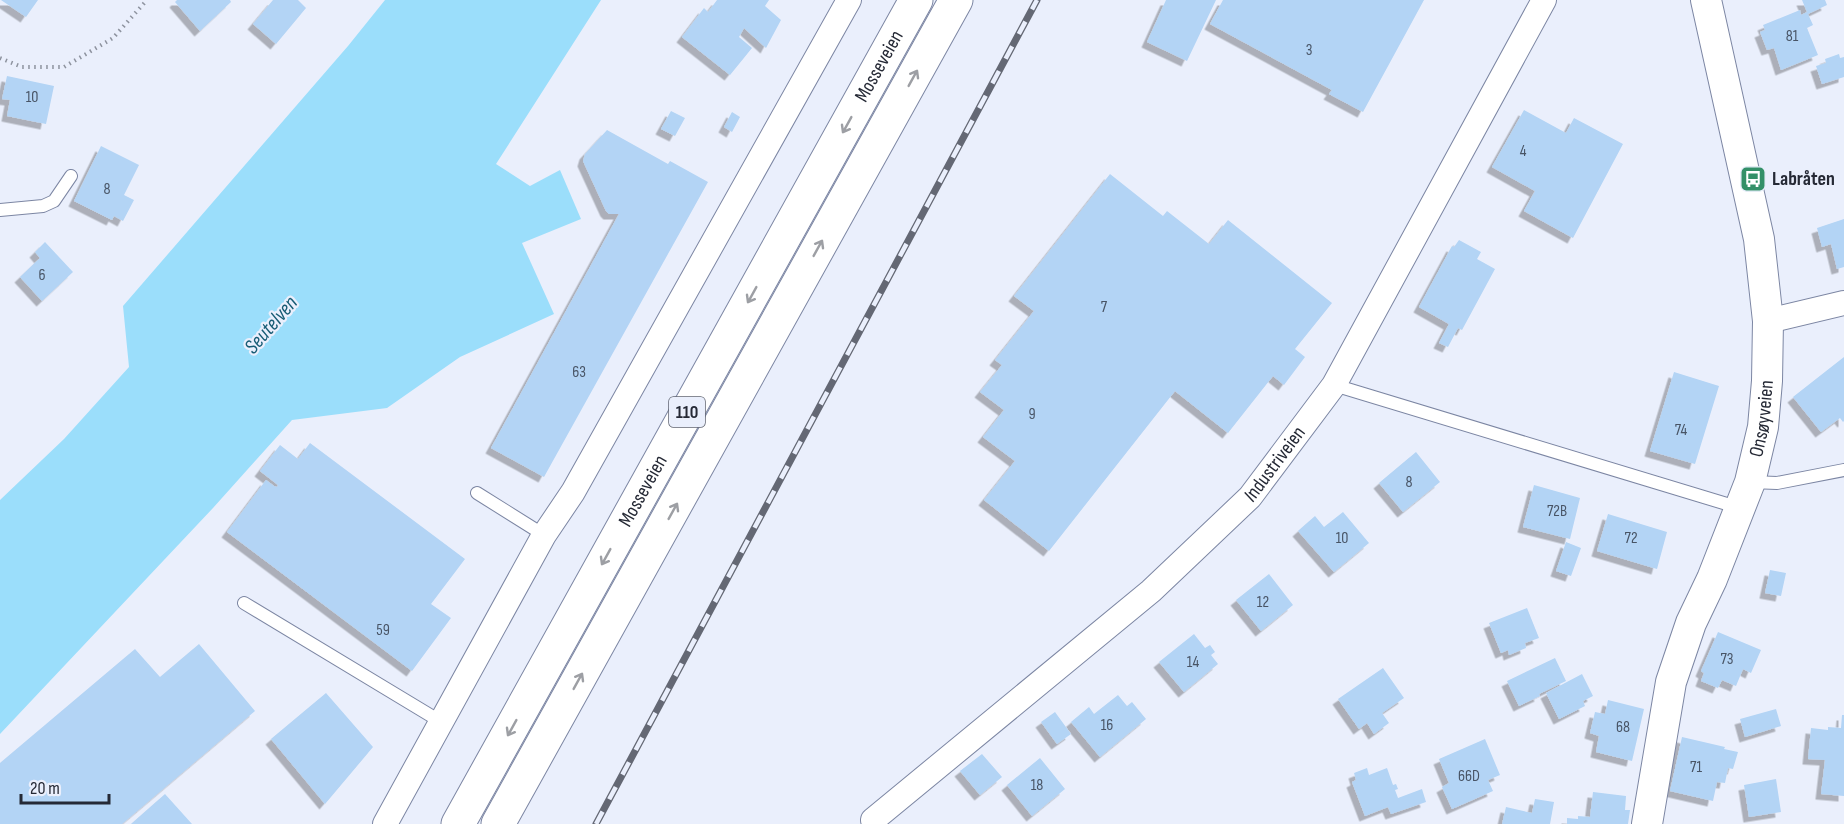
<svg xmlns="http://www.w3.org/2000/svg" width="1844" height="824" font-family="'Sofia Sans Condensed',sans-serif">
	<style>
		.water { fill: #9bdefb }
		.building { fill: #b3d4f5; filter: url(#shadow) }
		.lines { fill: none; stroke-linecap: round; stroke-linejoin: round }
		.service-casing { stroke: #7c86a3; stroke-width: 14 }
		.minor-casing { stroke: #7c86a3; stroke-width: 26 }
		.tertiary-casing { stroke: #7c86a3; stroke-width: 32 }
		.trunk-casing { stroke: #7c86a3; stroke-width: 35 }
		.path { stroke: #8e939f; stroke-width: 4; stroke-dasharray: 1.5 4.5; stroke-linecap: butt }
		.service { stroke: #fff; stroke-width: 12 }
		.minor { stroke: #fff; stroke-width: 24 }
		.tertiary { stroke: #fff; stroke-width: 30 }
		.trunk { stroke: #fff; stroke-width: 33 }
		.rail-casing { stroke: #646874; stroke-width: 7 }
		.rail { stroke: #eaeffc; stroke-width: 4.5; stroke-dasharray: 14; stroke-linecap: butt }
		.oneway { stroke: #9d9fa4 }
		.labels { text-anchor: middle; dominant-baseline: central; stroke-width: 4.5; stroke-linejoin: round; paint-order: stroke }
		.number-label { font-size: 16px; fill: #485465 }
		.shield { fill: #eaeffc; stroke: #606471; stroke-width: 1.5 }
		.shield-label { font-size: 18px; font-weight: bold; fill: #252935 }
		.street-label { font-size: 20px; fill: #252935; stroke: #eaeffc }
		.poi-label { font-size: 20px; font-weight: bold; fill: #252935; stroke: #eaeffc; text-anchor: start }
		.water-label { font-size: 21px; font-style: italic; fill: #175c75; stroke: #eaeffc }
	</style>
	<defs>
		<filter id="shadow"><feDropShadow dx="-5.5" dy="5.5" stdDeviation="0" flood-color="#0004"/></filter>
	</defs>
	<rect width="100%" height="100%" fill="#eaeffc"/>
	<path class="water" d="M385,0H601L496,164L530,186L560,170L581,219L522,243L554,314L460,357L387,408L292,420L213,508L0,734V500L64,439L129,367L123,306L348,46Z"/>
	<path class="building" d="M1,0H38L26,17Z
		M177,0H230L231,2L200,31L175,2Z
		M273,0H298L306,8L276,44L253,24Z
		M717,0H769L765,6L781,20L766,48L744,28L739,37L752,48L730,75L682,37L704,8L708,12Z
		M1166,0H1216L1187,61L1147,42Z
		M1223,0H1424L1363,112L1329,94L1332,90L1210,24Z
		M1802,0H1825L1827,5L1808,14L1813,25L1807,28L1818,55L1781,70L1774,48L1767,50L1760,32L1765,30L1763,25L1800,10L1801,15L1807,12Z
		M1839,54L1840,58L1844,57V77L1822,84L1816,66L1826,63L1825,59Z
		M7,76L54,86L46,124L7,116L10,100L2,99Z
		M1524,110L1566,133L1574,118L1623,144L1573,238L1524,211L1535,191L1492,167Z
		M671,111L685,118L675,136L661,129Z
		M732,112L740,117L732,132L724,127Z
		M607,130L668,164L670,161L708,182L544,477L491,448L619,214H609L606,211L583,161L585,154Z
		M101,146L139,165L124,195L134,200L123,221L114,216L112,220L74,201Z
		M1110,174L1163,216L1167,211L1209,244L1228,220L1332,303L1295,349L1305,357L1284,385L1273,376L1228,433L1175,391L1049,551L984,500L1015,461L983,437L1004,410L980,392L1002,365L995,360L1034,311L1014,296Z
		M1844,219V267L1837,269L1831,244L1822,247L1817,228Z
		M1459,240L1481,252L1477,259L1495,269L1462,330L1458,328L1448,347L1439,343L1449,324L1419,307L1452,246L1454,247Z
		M45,242L73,272L42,301L20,277L40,258L35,252Z
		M1844,357V421L1843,422L1840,418L1821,432L1793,397Z
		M1674,372L1719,386L1695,464L1650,451Z
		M310,443L465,559L431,604L451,618L412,671L227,532L266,480L274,486L277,487L278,485L260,471L280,445L298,459Z
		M1416,452L1440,482L1403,512L1379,483Z
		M1534,485L1580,498L1570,539L1523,527Z
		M1343,512L1369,543L1334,572L1298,531L1315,516L1324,527Z
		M1608,514L1667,532L1657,569L1597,551Z
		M1566,542L1581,548L1571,576L1556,571Z
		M1770,570L1786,573L1781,596L1765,593Z
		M1269,574L1293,605L1261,631L1236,600Z
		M1527,608L1539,638L1525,643L1526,648L1509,655L1508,650L1501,653L1489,623Z
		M1718,632L1761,650L1751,673L1743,669L1736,686L1722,680L1718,688L1701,681L1704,673L1701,671Z
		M1194,634L1205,648L1210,645L1215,652L1211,655L1218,664L1184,692L1159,662Z
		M199,644L255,711L122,824H0V763L135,649L160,677Z
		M1555,658L1566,681L1539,694L1540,696L1519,706L1507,681Z
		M1383,668L1404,698L1382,713L1389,723L1374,734L1367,723L1359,729L1338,699Z
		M1582,674L1593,696L1583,701L1585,706L1559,719L1546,693Z
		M326,693L373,747L325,804L271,739Z
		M1118,695L1127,706L1132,702L1146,719L1100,757L1071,722L1089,707L1094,714Z
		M1608,700L1644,709L1632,761L1596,752L1599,736L1590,733L1595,712L1605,714Z
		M1776,709L1781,726L1745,737L1740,719Z
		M1055,712L1071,734L1057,744L1041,722Z
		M1842,715H1844V796L1821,794L1825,760L1808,759L1811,728L1828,730V727L1841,728Z
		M1682,737L1725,747L1724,749L1738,752L1733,769L1728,768L1725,783L1717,782L1713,801L1670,791Z
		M1485,739L1500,775L1488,780L1493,791L1452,809L1442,787L1449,783L1439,759Z
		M982,754L1002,777L980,795L960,771Z
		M1040,758L1065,789L1032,816L1007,785Z
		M1367,768L1369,775L1387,768L1393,785L1396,784L1398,789L1395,790L1398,798L1422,789L1426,802L1391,814L1388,807L1365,816L1352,782L1356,780L1354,773Z
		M1776,779L1781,812L1749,817L1744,785Z
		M1593,792L1626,796L1625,810H1630L1628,824H1567V818L1578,819V816L1590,817Z
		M165,794L192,824H131Z
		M1535,799L1554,802L1550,824H1502L1506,807L1532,813Z"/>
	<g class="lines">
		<g class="service-casing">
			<path id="service" d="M0,210L43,206L54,201L71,176
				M1334,385L1740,508
				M1751,482L1777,483L1844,470
				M477,493L544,535
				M244,603L443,723"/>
		</g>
		<g class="minor-casing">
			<g id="minor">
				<path d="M1768,321L1844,303"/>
				<path id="s1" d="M873,820L1151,591L1250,497L1334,385L1544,0"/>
				<path d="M385,824L544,535L573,492L849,0"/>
			</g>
		</g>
		<g class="tertiary-casing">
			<g id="tertiary">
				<path id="s2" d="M1647,824L1671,682L1691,623L1712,579L1750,482L1763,427L1767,381L1768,321L1759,239L1706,0"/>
			</g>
		</g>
		<g class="trunk-casing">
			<g id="trunk">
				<path id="s3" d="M458,824L916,0"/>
				<path d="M498,824L956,0"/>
			</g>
		</g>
		<path class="path" d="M0,58L22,67H64L113,38L147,0"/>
		<use href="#service" class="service"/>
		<use href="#minor" class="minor"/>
		<use href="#tertiary" class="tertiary"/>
		<use href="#trunk" class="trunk"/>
		<g class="rail-casing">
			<path id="rail" d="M596,824L1037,0"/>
		</g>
		<use href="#rail" class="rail"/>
	</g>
	<defs><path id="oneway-shaft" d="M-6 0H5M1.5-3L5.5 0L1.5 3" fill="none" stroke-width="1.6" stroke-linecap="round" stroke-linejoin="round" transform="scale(1.5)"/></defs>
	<g class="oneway">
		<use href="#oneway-shaft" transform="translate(913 78) rotate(-61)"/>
		<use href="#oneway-shaft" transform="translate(847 125) rotate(119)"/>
		<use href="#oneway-shaft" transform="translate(818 248) rotate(-61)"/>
		<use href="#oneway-shaft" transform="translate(752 295) rotate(119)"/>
		<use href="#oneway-shaft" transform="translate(673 511) rotate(-61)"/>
		<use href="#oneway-shaft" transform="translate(606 557) rotate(119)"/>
		<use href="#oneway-shaft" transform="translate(578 681) rotate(-61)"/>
		<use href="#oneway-shaft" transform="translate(512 728) rotate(119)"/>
	</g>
	<defs>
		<g id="bus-square" transform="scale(1.35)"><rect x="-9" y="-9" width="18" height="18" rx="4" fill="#339068" stroke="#eaeffc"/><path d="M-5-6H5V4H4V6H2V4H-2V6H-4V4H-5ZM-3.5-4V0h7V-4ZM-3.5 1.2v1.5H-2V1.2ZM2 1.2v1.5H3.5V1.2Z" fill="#fff"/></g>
	</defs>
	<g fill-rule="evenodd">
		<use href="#bus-square" x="1753" y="179"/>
	</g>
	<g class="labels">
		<g class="number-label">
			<text x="1792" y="36">81</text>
			<text x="1309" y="50">3</text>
			<text x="32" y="97">10</text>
			<text x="1523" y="151">4</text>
			<text x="107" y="189">8</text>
			<text x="42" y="275">6</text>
			<text x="1104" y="307">7</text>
			<text x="579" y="372">63</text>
			<text x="1032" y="414">9</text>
			<text x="1681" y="430">74</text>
			<text x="1409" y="482">8</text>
			<text x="1557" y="511">72B</text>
			<text x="1342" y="538">10</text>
			<text x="1631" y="538">72</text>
			<text x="1263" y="602">12</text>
			<text x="383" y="630">59</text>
			<text x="1727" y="659">73</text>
			<text x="1193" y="662">14</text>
			<text x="1107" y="725">16</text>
			<text x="1623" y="727">68</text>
			<text x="1696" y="767">71</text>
			<text x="1469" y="776">66D</text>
			<text x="1037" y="785">18</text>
		</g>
		<rect class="shield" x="669" y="397" width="36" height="30" rx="4.5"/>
		<g class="shield-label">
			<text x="687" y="412">110</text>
		</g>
		<g class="street-label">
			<text stroke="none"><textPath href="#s3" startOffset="867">Mosseveien</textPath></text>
			<text stroke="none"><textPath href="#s2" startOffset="424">Onsøyveien</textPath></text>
			<text stroke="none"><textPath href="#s1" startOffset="538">Industriveien</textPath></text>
			<text stroke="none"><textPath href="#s3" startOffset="381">Mosseveien</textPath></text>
		</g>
		<g class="poi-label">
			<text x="1772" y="179">Labråten</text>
		</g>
		<g class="water-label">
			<text transform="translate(271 325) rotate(-49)">Seutelven</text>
		</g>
	</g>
	<path d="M21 794v9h88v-9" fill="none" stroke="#252935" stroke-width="3"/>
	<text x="30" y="794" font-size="18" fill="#252935" stroke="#eaeffc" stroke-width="4.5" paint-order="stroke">20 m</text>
</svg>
